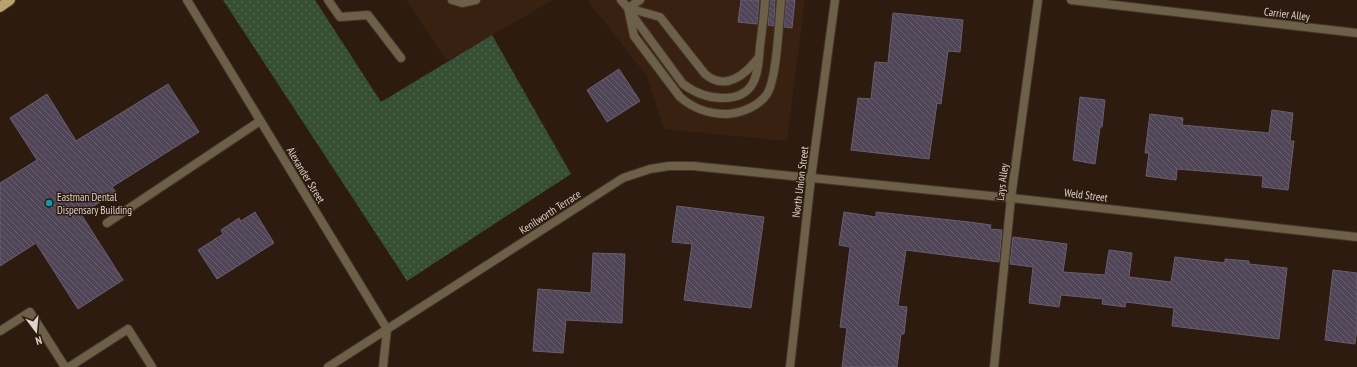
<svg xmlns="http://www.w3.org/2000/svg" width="1357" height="367" font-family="'PT Sans Narrow',sans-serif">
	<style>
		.built { fill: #392112 }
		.grass { fill: url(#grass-dots) }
		.building { fill: url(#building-back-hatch); stroke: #695d71 }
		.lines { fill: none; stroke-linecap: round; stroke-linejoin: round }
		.service-casing { stroke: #46352a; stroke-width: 10 }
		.minor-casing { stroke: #46352a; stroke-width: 10 }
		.tertiary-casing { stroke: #46352a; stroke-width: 10 }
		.primary-casing { stroke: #46352a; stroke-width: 12 }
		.service { stroke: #6c6049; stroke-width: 8 }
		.minor { stroke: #6c6049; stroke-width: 8 }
		.tertiary { stroke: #6c6049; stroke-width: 8 }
		.primary { stroke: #baa26f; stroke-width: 10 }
		.culture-dot { fill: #0f9aa8; stroke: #2d1b10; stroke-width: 1.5 }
		.labels { text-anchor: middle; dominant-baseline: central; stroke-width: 3; stroke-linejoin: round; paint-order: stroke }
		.street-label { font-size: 11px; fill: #dfd2cb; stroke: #2d1b10 }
		.poi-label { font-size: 11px; fill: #dfd2cb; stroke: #2d1b10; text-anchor: start }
	</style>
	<defs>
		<pattern id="grass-dots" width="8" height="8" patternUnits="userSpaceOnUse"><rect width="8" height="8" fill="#364e34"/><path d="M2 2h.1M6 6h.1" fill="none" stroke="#536750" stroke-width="1.8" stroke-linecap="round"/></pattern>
		<pattern id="building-back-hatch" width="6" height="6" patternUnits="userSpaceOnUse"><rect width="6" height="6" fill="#504457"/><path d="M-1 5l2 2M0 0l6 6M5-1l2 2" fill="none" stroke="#695e6e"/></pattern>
	</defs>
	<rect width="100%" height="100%" fill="#2d1b10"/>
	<path class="built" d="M406,0H553L447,61Z
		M587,0H805L787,141L664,129L647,76Z"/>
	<path class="grass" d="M223,0H315L381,102L492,35L571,174L407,281Z"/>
	<path class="building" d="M741,0H759L757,24L738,22Z
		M770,0H775L774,26L768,25Z
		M786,0H795L792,28L784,27Z
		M893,13L963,20L960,52L948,51L941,104L937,103L929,159L851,150L858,98L871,99L875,62L888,63Z
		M619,69L640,101L607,122L587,90Z
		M168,84L199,132L112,187L116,192L81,214L123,280L78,309L36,243L0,266V183L37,160L10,118L47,94L76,141Z
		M1080,97L1105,100L1102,127H1100L1095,164L1073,160Z
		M1272,110L1293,113L1290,141H1294L1288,190L1262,187L1263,176L1177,169L1176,180L1146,176L1149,153H1145L1150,114L1183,118L1182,125L1269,133Z
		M677,206L764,217L751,308L684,300L692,244L672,242Z
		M255,212L274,243L217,279L198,250L223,234L221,230L239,218L241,221Z
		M844,212L876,217V212L969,222L991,225L990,229L1002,230L999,262L906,250L898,306L907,307L904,334H901L897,367H842L847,328L840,327L850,247L839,245Z
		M1013,237L1067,244L1063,272L1105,275L1109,250L1132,253L1129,277L1171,282L1175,257L1225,263V259L1249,261V264L1287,268L1279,339L1172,326L1174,308L1126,302L1125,307L1102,304L1103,299L1061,295L1059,307L1029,303L1033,267L1010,264Z
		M593,253L625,254L622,323L566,320L563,353L533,351L538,289L591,293Z
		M1333,270L1357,273V328L1355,344L1325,340Z"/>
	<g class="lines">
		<g class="service-casing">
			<path id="service" d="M328,0L340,17L368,15L401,58
				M452,0L462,3L476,0
				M621,0L628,8L640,0
				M1071,0L1357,33
				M628,8L634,36L680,97C694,109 708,114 727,114C742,113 759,106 767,94C777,78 779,21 781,0
				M628,8L660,17L705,74C726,92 746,74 759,57
				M630,12L683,84C695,93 708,98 723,98C757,98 758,72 760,46C762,31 764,15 765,0
				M107,223L260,121
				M0,331L30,312L65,367
				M69,367L128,329L152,367
				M994,367L1011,198L1038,0"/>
		</g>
		<g class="minor-casing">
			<path id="minor" d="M187,0L387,329L383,367
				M328,367L623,178L650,169L669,166H693L1011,198L1357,237"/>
		</g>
		<g class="tertiary-casing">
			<path id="tertiary" d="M790,367L811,178L835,0"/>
		</g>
		<g class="primary-casing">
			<path id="primary" d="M0,7L10,0"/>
		</g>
		<use href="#service" class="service"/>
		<use href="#minor" class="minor"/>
		<use href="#tertiary" class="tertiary"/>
		<use href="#primary" class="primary"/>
	</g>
	<circle class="culture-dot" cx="49" cy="203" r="4"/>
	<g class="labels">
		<g class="street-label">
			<text transform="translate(1287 14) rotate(7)">Carrier Alley</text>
			<text transform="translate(306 175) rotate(59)">Alexander Street</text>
			<text transform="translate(800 182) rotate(-83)">North Union Street</text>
			<text transform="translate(1002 182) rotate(-83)">Lays Alley</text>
			<text transform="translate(1086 195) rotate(7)">Weld Street</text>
			<text transform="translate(550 212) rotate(-33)">Kenilworth Terrace</text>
		</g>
		<g class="poi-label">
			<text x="57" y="197">Eastman Dental<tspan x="57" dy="13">Dispensary Building</tspan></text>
		</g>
	</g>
	<g transform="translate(36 331) rotate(164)" stroke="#2d1b10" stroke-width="3" paint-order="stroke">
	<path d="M0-3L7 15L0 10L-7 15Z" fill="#dfd2cb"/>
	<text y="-6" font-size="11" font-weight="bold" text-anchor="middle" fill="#dfd2cb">N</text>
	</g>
</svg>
